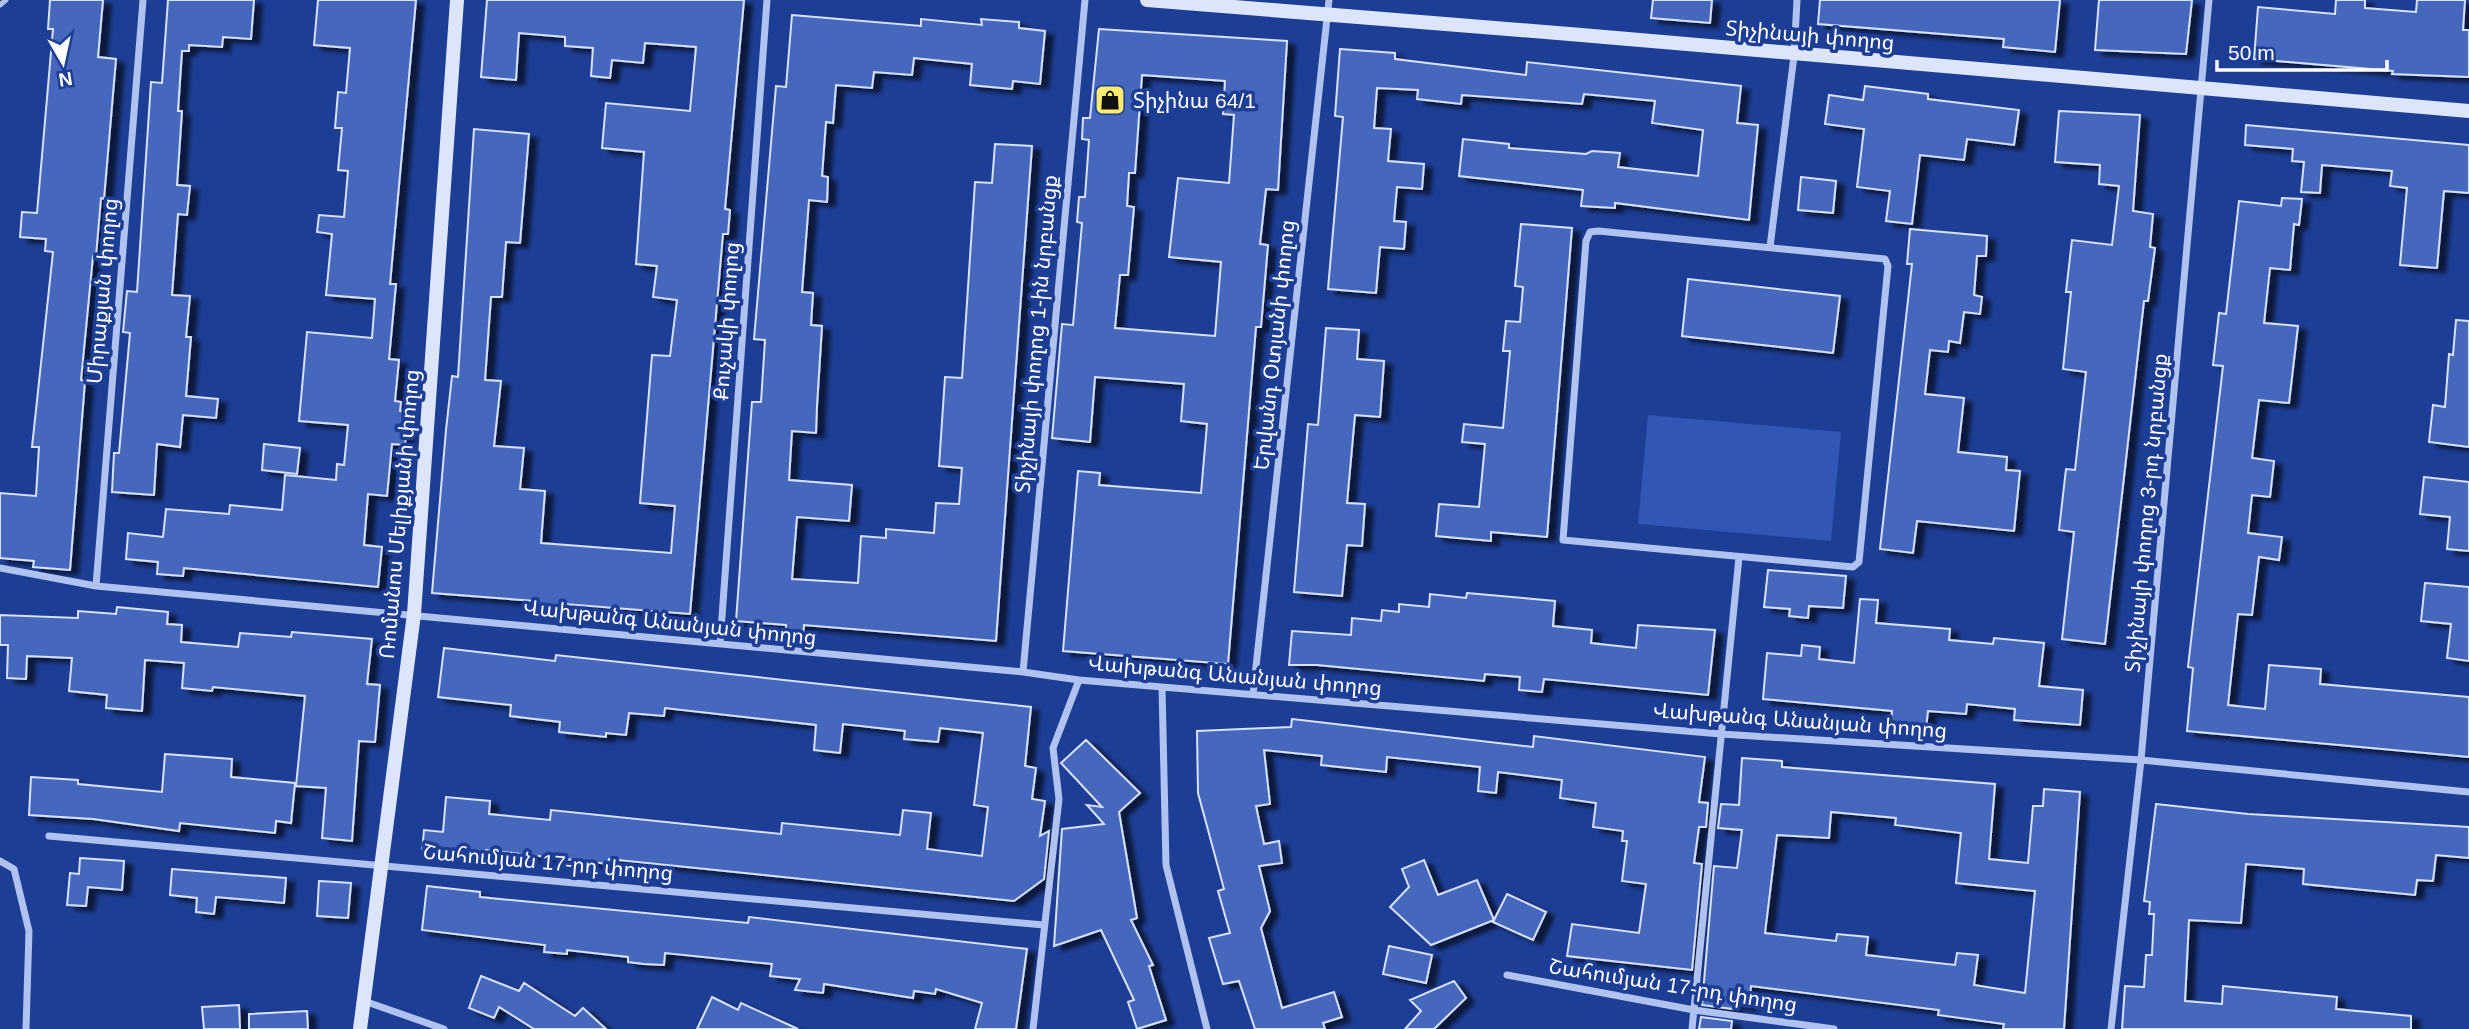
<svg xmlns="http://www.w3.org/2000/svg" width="2469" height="1029" font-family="Helvetica,'Noto Sans Armenian',sans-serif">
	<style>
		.green { fill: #3156b3 }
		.building { fill: #4567bc; stroke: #d6e1fb; stroke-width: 2; fill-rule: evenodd; filter: url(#shadow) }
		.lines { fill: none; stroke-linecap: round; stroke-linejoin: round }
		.lane { stroke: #b0c2ef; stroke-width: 5 }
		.street { stroke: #b0c2ef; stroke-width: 7 }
		.secondary { stroke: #dde5fb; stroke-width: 14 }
		.labels { text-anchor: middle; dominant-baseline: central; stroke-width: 7; stroke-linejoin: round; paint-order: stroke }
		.street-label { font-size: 21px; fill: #fff; stroke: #1d3e95 }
		.poi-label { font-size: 21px; fill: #fff; stroke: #1d3e95; text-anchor: start }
	</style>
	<defs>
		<filter id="shadow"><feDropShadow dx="8" dy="4.5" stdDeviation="2" flood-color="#0009"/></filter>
	</defs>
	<rect width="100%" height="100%" fill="#1d3e95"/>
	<path class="green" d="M1648,415L1841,432L1831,541L1638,524Z"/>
	<path class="building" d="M50,0H103L98,57L116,59L104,199L101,198L96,256H93L81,380L85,381L70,570L33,567L34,561L0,558V493L36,496L39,447H32L53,252L45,251L46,239L20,237L22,212L37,213L53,29H48Z
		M168,0H254L251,39L223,37L222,47L189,45V51H182L178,111H182L177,185L190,186L187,215L178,214L172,295L190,296L186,337H191L186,396L218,399L216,418L183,415L180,447L157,444L154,495L112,492L114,453H119L130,333L123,332L127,291L137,292L151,82L162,83Z
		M318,0H416L390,284H396L389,359L399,360L395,401L401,402L400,411L408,412L405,445L392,444L387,496L368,494L364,545L382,547L378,587L184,568L183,576L157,574L158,562L126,559L128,533L163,537L166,509L229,514L230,505L282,510L285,475L336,480L337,464L344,465L348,425L299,421L307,332L372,338L375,299L326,295L332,234L317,232L319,215L344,217L348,171L338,170L342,128H335L338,92L346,93L350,48L314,45Z
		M487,0H744L725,209L730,210L728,234H723L690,614L565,604L564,613L533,611L534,601L432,593L446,430L452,376L458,377L474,129L529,134L520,243L506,242L502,297H491L485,380L501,381L494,446L524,448L520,489L545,491L541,543L671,553L675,506L640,503L652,355L670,356L677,300L653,297L657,266L636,264L644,152L602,148L606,103L690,111L696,47L645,43L643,63L612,60L610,78L591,76L593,48L565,46V37L519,33L516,80L481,77Z
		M1653,0H1712L1710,23L1651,18Z
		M1820,0H2060L2055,52L2003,47L2004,39L1818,24Z
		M2099,0H2192L2186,54L2095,50Z
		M2336,0H2365V8L2416,12L2417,0H2465L2463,30H2469V77L2392,74L2393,71L2254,59L2258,7L2335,14Z
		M792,15L921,26V19L982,25L981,19L1019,22V28L1045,31L1040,84L1013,81L1012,89L970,85L972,64L914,58L912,75L874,72L872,88L836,85L833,123L826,122L822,176L828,177L827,202L809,200L802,292L813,293L811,325L822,326L817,406L816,433L792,431L789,480L852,485L849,521L797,517L792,579L858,583L861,536L886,538V529L934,533L936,503L959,504L962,468L939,466L945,377L962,378L975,182L992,183L995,144L1032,146L996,641L804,625L803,636L786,635V625L736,621L752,402H761L765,340L754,339L776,86L786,87Z
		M1099,29L1287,41L1278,190L1266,189L1260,244L1268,245L1261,327H1256L1228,664L1063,651L1078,471L1100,473L1099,485L1201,493L1207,424L1181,421L1184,384L1095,377L1090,442L1052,438L1062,324L1073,325L1082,223L1077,222L1079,197H1085L1089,140L1082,139L1083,118H1090ZM1142,75L1225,81L1223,114L1234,115L1229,183L1178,178L1169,257L1221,262L1215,336L1115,328L1120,275H1128L1134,207L1127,206L1129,173H1135Z
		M1340,49L1395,53V59L1526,75L1527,62L1741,86L1737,123L1758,125L1749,220L1615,203V208L1581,206L1583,190L1459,176L1463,139L1509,144V148L1586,154L1592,151L1620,153L1618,167L1698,176L1703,130L1652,123L1655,101L1584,94L1582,104L1462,95L1461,104L1417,99L1418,90L1377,88L1374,128L1391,129L1388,161L1424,164L1422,189L1397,187L1394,221L1406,222L1404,249L1380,247L1376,293L1328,289L1343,117L1335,116Z
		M1865,86L1928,94V99L2019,110L2014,145L1967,139L1964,160L1920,155L1912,224L1886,221L1890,191L1857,187L1864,129L1825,124L1829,95L1863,100Z
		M2059,111L2140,115L2133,211L2153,214L2150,247L2155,248L2148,301H2144L2105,644L2062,639L2074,532L2059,530L2066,469L2075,470L2086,372L2063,369L2071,292H2066L2072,240L2112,245L2119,186L2099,184L2100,165L2055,162Z
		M2246,125L2469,145V193L2444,191L2437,268L2400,265L2407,188L2390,186L2392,171L2322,165L2320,193L2301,192L2304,162L2292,161L2293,149L2245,145Z
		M1801,177L1836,181L1833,213L1798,210Z
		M2282,198L2302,199L2299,225L2294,224L2290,270L2270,268L2264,323L2298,326L2289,403L2259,400L2252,458L2274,461L2270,497L2252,495L2248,533L2282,537L2279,560L2259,557L2252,615L2238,614L2228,705L2265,709L2269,665L2321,669L2320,684L2469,697V757L2187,731L2193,668L2188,667L2223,366L2213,365L2219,313L2226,314L2239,201L2281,206Z
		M1521,224L1572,228L1547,537L1491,532V541L1436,536L1439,504L1479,507L1485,444L1462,442L1464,424L1503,428L1510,351H1503L1506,321L1520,322L1523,287L1515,286Z
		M1910,229L1987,236L1986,256H1977L1974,295L1982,297L1980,314L1964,312L1960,343L1949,341L1948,352L1930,350L1925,394L1964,398L1958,452L2007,457L2006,470L2020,471L2014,531L1917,521L1913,553L1880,549L1912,264H1907Z
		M1688,279L1840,296L1833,353L1682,336Z
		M2456,320L2469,321V447L2429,442L2433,405L2445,407L2449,354L2453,355Z
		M1326,328L1359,330L1357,359L1384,361L1380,417L1355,415L1347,503L1365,504L1362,546L1347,545L1342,596L1294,592L1308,424L1318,425Z
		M264,444L300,448L297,474L262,470Z
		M2424,477L2469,482V551L2447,549L2450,517L2420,514Z
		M1768,570L1846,576L1843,608L1809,606L1808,618L1789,616L1790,609L1764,607Z
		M2425,583L2469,587V661L2447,658L2451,624L2421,621Z
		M1467,593L1555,601L1553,626L1592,630L1591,643L1636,648L1638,625L1715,630L1708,695L1544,679L1542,692L1519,690L1520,677L1485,674L1484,681L1317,665H1289L1292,631L1351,635L1352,618L1381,621L1382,610L1399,612V604L1429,607L1430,594L1466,598Z
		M1860,599L1878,600L1876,623L1950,629L1949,640L1993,644L1994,638L2044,643L2039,686L2083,690L2080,725L2014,720L2015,709L1967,704L1966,714L1928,711L1926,728L1891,725L1892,711L1763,699L1767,653L1801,656L1802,645L1820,647L1819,659L1854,663Z
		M117,607L168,612L167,624L182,625L181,642L238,647L240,633L291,637L292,632L372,639L367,684L380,685L375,742L359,741L352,841L322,838L326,788L296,786L305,696L213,687L212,691L182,688L184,663L145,660L142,711L106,708L107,695L69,691L72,658L27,656L26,679L7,678L8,645H0V615L78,618V611L116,614Z
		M444,648L555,661L556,655L1031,707L1025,766L1036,768L1032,799L1045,801L1040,836L1049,831L1044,879L1014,901L609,859L608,864L486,850L485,857L422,852L424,830L443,832L446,797L490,801L489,814L550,820L551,810L781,834L782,823L900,835L903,810L931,813L927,849L982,856L988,807L974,805L983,733L940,728L938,742L904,739L905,731L843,724L840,753L814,750L816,725L665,708L664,716L629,713L626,735L606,733V737L559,732L560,722L510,716L511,705L438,697Z
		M1292,719L1533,747L1534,736L1705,757L1699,802L1708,803L1706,827H1699L1694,863L1702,864L1692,970L1567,956L1572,924L1639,933L1646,884L1622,881L1627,841H1622L1623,831L1593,827L1596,803L1560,798L1562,780L1498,772L1496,793L1478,791L1480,767L1387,757L1386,772L1321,765L1322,756L1264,750L1270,804L1256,806L1264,844L1279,841L1282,863L1259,866L1270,911L1261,928L1282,1008L1334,992L1342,1017L1323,1023L1325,1029H1255L1239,981L1223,984L1209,938L1230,933L1218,891L1224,889L1198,793L1197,731L1291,727Z
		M1086,740L1140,793L1119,812L1137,918L1131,920L1153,965L1149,966L1166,1020L1137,1029L1128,1002L1134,1000L1101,930L1054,946L1062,829L1104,824L1087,805L1102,807L1061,763Z
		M165,754L232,759L231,777L295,783L291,823L276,821L275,833L180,823L179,831L93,819L29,815L31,777L78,780V784L162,792Z
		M1742,758L1782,761V767L1995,784L1989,859L2028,863L2033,806H2043L2044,789L2080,792L2064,1029H2003L2004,1024L1938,1015L1939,1010L1751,986L1749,1006L1733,1004V1009L1702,1005L1714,866L1737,868L1742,830L1718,828L1721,804L1739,805ZM1831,812L1896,818L1895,825L1961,833L1956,883L2035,891L2025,993L1974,985L1978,955L1957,953L1955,965L1866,955L1868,937L1837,934L1836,941L1765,933L1777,835L1829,838Z
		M2156,804L2248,814L2469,827V858L2436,855L2433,881L2417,880L2415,895L2303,884L2304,869L2246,864L2241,923L2189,920L2185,1001L2222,1004L2223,986L2337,997L2336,1009L2411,1016V1029H2122L2125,986L2144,987L2146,955H2152L2154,914H2149L2150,902L2144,901Z
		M80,858L124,861L122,890L88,887L86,906L67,905L70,873L79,874Z
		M1424,860L1438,895L1477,880L1494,920L1431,945L1390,907L1409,887L1402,869Z
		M172,869L286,878L284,903L216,897L214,914L196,912L197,898L170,895Z
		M319,881L351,883L348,918L317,916Z
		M427,886L480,892V897L748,923L749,917L1027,949L1016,1029H975L982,1003L936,989L935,994L914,991L913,998L824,984L823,993L795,990L800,979L770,976L772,964L665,953L664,965L644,964L628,962V957L567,950V954L544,952L545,945L422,930Z
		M1507,894L1546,912L1533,940L1493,922Z
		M1389,946L1432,955L1426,983L1383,974Z
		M481,976L519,991L524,983L575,1016L583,1008L606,1029H534L499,1007L494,1018L469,1008Z
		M1454,981L1466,998L1434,1029H1405L1421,1011L1410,1000Z
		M712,997L738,1010L741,1003L798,1029H697Z
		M239,1005L240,1029H204L202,1007Z
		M307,1011L308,1029H249V1014Z
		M1701,1017L1732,1021L1731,1029H1699Z"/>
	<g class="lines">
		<path class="lane" d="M0,5L6,0"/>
		<path class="street" d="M1598,231L1885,259L1888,266L1859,562L1853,567L1563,540L1586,241L1590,232Z
			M1770,247L1794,56L1797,0
			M0,568L96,586L1023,672L1079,680L1721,734L2141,760L2469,792
			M96,586L143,0
			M720,644L767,0
			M1023,672L1085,0
			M1162,687L1166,865L1207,1029
			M1253,694L1329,0
			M49,836L1044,925
			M0,861L14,869L29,931L26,1029
			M1507,975L1694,1010L1834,1029
			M364,1001L444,1029
			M1033,1029L1059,799L1053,748L1079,680
			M1692,1029L1739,557
			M2111,1029L2141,760L2209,0"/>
		<path class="secondary" d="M1147,0C1588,33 2028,75 2469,111
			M360,1029L414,614L457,0"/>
	</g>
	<defs>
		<g id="shop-square" transform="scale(1.575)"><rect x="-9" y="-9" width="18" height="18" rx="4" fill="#feec6e" stroke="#1d3e95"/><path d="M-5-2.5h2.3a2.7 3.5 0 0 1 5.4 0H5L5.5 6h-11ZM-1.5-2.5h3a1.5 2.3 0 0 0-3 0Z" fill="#111"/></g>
	</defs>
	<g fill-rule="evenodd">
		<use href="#shop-square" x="1110" y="100"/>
	</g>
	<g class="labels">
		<g class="street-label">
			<text transform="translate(1810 35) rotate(5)">Տիչինայի փողոց</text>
			<text transform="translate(102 291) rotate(-85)">Միրաքյան փողոց</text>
			<text transform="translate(726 321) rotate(-86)">Քուչակի փողոց</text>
			<text transform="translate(1036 334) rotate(-85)">Տիչինայի փողոց 1-ին նրբանցք</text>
			<text transform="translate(1274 345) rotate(-84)">Երվանդ Օտյանի փողոց</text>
			<text transform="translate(2146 513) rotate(-85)">Տիչինայի փողոց 3-րդ նրբանցք</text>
			<text transform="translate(399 514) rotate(-85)">Ռոմանոս Մելիքյանի փողոց</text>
			<text transform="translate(670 622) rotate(6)">Վախթանգ Անանյան փողոց</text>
			<text transform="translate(1235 675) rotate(5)">Վախթանգ Անանյան փողոց</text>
			<text transform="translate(1800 720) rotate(4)">Վախթանգ Անանյան փողոց</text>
			<text transform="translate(548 862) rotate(5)">Շահումյան 17-րդ փողոց</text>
			<text transform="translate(1673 985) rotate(9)">Շահումյան 17-րդ փողոց</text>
		</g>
		<g class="poi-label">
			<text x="1133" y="100">Տիչինա 64/1</text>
		</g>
	</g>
	<g transform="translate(63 63) rotate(171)" stroke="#1d3e95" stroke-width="5" paint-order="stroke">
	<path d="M0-5L12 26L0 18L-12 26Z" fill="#ffffff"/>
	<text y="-10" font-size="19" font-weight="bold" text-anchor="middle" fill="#ffffff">N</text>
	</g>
	<path d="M2217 60v10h170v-10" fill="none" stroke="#ffffff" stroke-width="3.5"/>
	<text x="2228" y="60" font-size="21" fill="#ffffff" stroke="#1d3e95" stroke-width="5" paint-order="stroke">50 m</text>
</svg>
